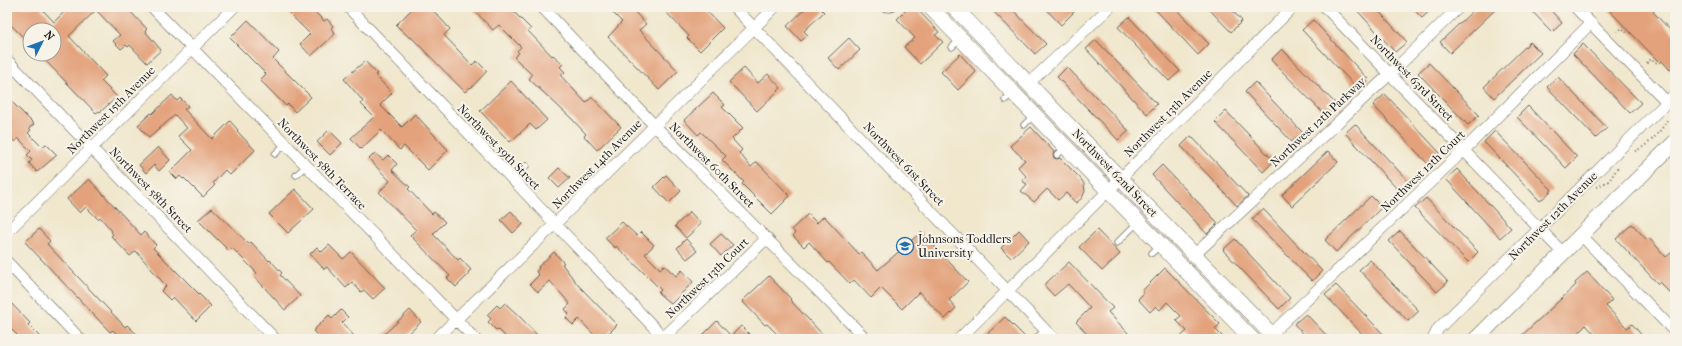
<svg xmlns="http://www.w3.org/2000/svg" width="1682" height="346" font-family="'IM FELL French Canon',serif">
	<style>
		.building { fill: #e3a27b }
		.lines { fill: none; stroke-linecap: round; stroke-linejoin: round }
		.service-casing { stroke: #66635a; stroke-width: 7 }
		.minor-casing { stroke: #66635a; stroke-width: 12 }
		.secondary-casing { stroke: #66635a; stroke-width: 16 }
		.path { stroke: #66635a; stroke-width: 2; stroke-dasharray: 1 3; stroke-linecap: butt }
		.service { stroke: #fff; stroke-width: 5.5 }
		.minor { stroke: #fff; stroke-width: 11 }
		.secondary { stroke: #fff; stroke-width: 15 }
		.labels { text-anchor: middle; dominant-baseline: central; stroke-width: 4; stroke-linejoin: round; paint-order: stroke }
		.street-label { font-size: 12px; fill: #1c1c1c; stroke: #f7f3e8 }
		.poi-label { font-size: 12px; fill: #1c1c1c; stroke: #f7f3e8; text-anchor: start }
	</style>
	<rect width="100%" height="100%" fill="#f7f3e8"/>
	<filter id="ink" filterUnits="userSpaceOnUse"><feTurbulence type="fractalNoise" baseFrequency=".025" numOctaves="2"/><feDisplacementMap in="SourceGraphic" scale="8" xChannelSelector="R" yChannelSelector="G"/><feConvolveMatrix kernelMatrix="1 2 1 2 8 2 1 2 1" color-interpolation-filters="sRGB"/></filter>
	<filter id="wash" filterUnits="userSpaceOnUse"><feTurbulence type="fractalNoise" baseFrequency=".012" numOctaves="4" result="noise"/><feDisplacementMap in="SourceGraphic" scale="16" xChannelSelector="R" yChannelSelector="G"/><feGaussianBlur stdDeviation="0.9" result="paint"/><feColorMatrix in="noise" values="0 0 0 0 0 0 0 0 0 0 0 0 0 0 0 0 0 1.4 0 .05"/><feComposite in="paint" operator="in"/></filter>
	<g filter="url(#wash)">
		<rect width="100%" height="100%" fill="#f0e7cd"/>
		<g id="blocks">
			<path class="building" d="M7,7H40L54,22L69,7H126L147,29L145,31L161,50L147,63L130,45L128,47L126,45L121,49L113,41L120,35L96,10L69,36L106,76L101,81L117,97L100,112L99,111L96,113L39,54H54V30H30V44L7,21Z
				M283,7H310L324,21L327,19L333,26L331,28L335,34L311,56L300,44L310,34Z
				M414,7H430L450,29L444,35L472,65L477,61L487,71L471,88L470,87L465,92L411,37L410,38L396,25Z
				M471,7H509L531,29L528,31L552,56L553,55L563,64L560,67L565,72L561,76L586,103L592,97L621,127L597,150L584,136L586,134L571,118L529,79L532,75L514,57L519,53L517,51L521,47L499,25L493,30Z
				M607,7H630L646,24L639,30L678,71L659,90L608,37L622,22Z
				M661,7H703L723,28L700,51L687,38L689,36Z
				M807,7H819L824,12L804,31L808,35L801,41L787,26Z
				M909,7H915L939,32L935,35L943,42L920,64L904,47L915,38L897,19Z
				M989,7H1010L1046,44L1035,54Z
				M1044,7H1079L1061,25Z
				M1153,7H1174L1209,44L1198,55Z
				M1207,7H1229L1242,21L1231,32Z
				M1354,7H1375L1407,42L1395,52Z
				M1411,7H1434L1422,18Z
				M1477,7H1498L1450,53L1440,42Z
				M1528,7H1548L1562,23L1552,32Z
				M1606,7H1658L1653,12L1675,35V66L1670,70L1662,61L1660,63Z
				M1129,17L1180,71L1169,81L1118,27Z
				M248,20L279,52L273,59L311,97L295,112L288,104L286,106L260,80L266,74L230,38Z
				M1313,20L1368,79L1358,89L1302,30Z
				M849,38L860,50L839,70L828,58Z
				M1096,40L1157,104L1147,114L1086,49Z
				M1530,42L1541,53L1494,98L1484,87Z
				M1583,44L1641,103L1630,113L1573,54Z
				M1282,49L1339,107L1328,118L1271,60Z
				M960,54L976,72L958,90L941,72Z
				M365,61L377,74L375,75L392,93L380,105L402,127L415,114L448,150L428,170L404,146L400,150L381,130L361,149L351,138L374,117L361,104L363,101L344,79Z
				M1429,63L1479,115L1468,125L1418,73Z
				M1067,67L1129,131L1118,140L1057,77Z
				M744,68L758,83L768,74L781,88L757,111L729,82Z
				M1558,77L1607,128L1596,138L1547,87Z
				M511,81L547,120L536,130L530,124L510,142L480,111Z
				M1255,82L1303,133L1292,142L1245,92Z
				M713,93L725,105L722,107L743,128L732,139L742,150L739,153L751,167L757,162L790,196L772,214L742,184L744,182L722,160L726,156L701,132L698,135L684,120Z
				M1385,94L1440,153L1428,164L1373,105Z
				M172,95L177,101L180,98L188,106L184,109L212,139L230,121L238,130L237,131L255,150L230,175L225,170L213,183L215,185L203,197L184,178L183,179L180,176L177,179L170,172L192,150L178,136L187,128L175,115L149,138L138,125L151,113L152,114Z
				M7,97L34,124L29,128L31,130L28,133L42,147L46,144L57,155L37,172L29,163L32,160L27,155L31,151L18,138L15,142L8,135L12,131L7,126Z
				M1528,106L1577,157L1566,168L1517,117Z
				M1226,111L1274,161L1263,172L1215,122Z
				M1355,124L1409,182L1399,191L1345,133Z
				M1031,127L1054,152L1053,155L1054,158L1057,159L1060,158L1081,179L1084,184L1085,191L1082,198L1076,203L1066,193L1058,200L1047,189L1034,202L1021,191L1027,184L1022,181L1026,176L1018,167L1025,160L1010,146Z
				M329,130L342,143L330,155L317,142Z
				M1495,131L1552,190L1540,201L1484,142Z
				M1191,136L1248,196L1237,206L1181,146Z
				M158,147L170,160L159,171L154,165L146,173L139,165Z
				M1328,151L1338,162L1292,206L1282,195Z
				M375,153L383,160L388,155L397,164L392,170L410,187L408,189L432,214L434,212L445,222L433,234L458,260L460,258L471,270L468,272L469,274L456,287L447,278L450,276L410,235L416,230L379,192L390,181L369,159Z
				M1162,165L1218,223L1207,234L1152,175Z
				M559,168L570,178L559,188L549,178Z
				M1457,169L1511,228L1500,238L1446,179Z
				M666,175L681,191L669,203L654,187Z
				M89,179L141,235L144,232L156,245L153,248L211,306L196,321L173,297L170,300L161,291L166,286L136,251L130,256L111,236L113,234L111,232L112,231L100,217L98,219L86,207L80,213L67,199Z
				M295,189L314,209L288,233L269,214Z
				M1371,196L1382,207L1336,252L1325,240Z
				M1426,198L1478,252L1468,262L1415,208Z
				M212,208L249,244L251,242L269,261L270,260L282,273L280,275L300,296L285,310L254,276L257,273L232,248L229,251L198,220Z
				M1263,209L1322,271L1312,281L1252,219Z
				M511,211L523,224L513,233L501,220Z
				M690,212L701,224L686,238L675,226Z
				M808,214L817,223L824,216L859,254L861,252L878,270L921,232L968,282L949,300L956,308L945,319L919,292L902,309L881,288L871,298L854,280L850,284L829,262L828,263L809,242L804,247L793,236L795,233L792,229Z
				M622,222L637,236L641,232L654,245L645,254L660,269L664,265L676,276L682,270L693,282L671,304L658,293L661,290L644,273L616,246L615,248L605,238Z
				M1632,224L1647,240L1649,238L1666,257L1675,250V298L1659,282L1658,284L1616,239Z
				M39,229L50,241L47,244L125,327L127,325L142,339H121L113,330L110,332L25,242Z
				M1019,230L1029,241L1011,258L1001,248Z
				M1097,230L1120,254L1102,271L1079,247Z
				M1400,231L1448,282L1437,292L1389,241Z
				M721,234L733,245L721,256L710,244Z
				M686,239L697,251L687,259L677,248Z
				M1235,239L1290,298L1279,309L1223,250Z
				M329,245L343,259L351,252L385,288L373,299L364,290L361,292L352,282L346,288L327,267L324,269L310,254L317,247L322,252Z
				M554,252L564,263L562,264L578,285L617,325L603,339H598L579,319L573,325L566,318L569,314L565,309L570,304L550,281L538,292L530,284L539,275L536,272L539,268L538,267Z
				M1370,260L1419,311L1408,321L1359,270Z
				M1069,262L1113,308L1108,312L1128,333L1122,339H1092L1076,322L1090,308L1068,284L1054,296L1044,285Z
				M1165,268L1220,324L1215,329L1225,339H1178L1187,331L1176,320L1181,316L1167,302L1160,310L1156,306L1150,312L1138,299L1144,293L1142,291Z
				M1587,272L1612,300L1606,306L1627,328L1632,324L1645,339H1599L1586,325L1572,339H1518L1576,285L1575,283Z
				M769,276L791,299L790,300L827,339H782L767,324L765,325L742,301Z
				M1336,285L1388,339H1367L1325,295Z
				M7,299L30,323L28,325L42,339H21L7,325Z
				M505,303L520,317L541,339H508L498,329L496,330L488,322L491,319L487,315L497,305L500,308Z
				M341,310L348,317L342,323L357,339H321L313,331L329,315L332,319Z
				M410,310L421,322L403,339H379Z
				M1306,314L1330,339H1308L1294,324Z
				M1005,317L1027,339H982Z
				M717,321L731,336L741,326L754,339H699Z"/>
		</g>
	</g>
	<g filter="url(#ink)">
		<use href="#blocks" fill-opacity="0" stroke="#66635a" stroke-width="1"/>
		<g class="lines">
			<g class="service-casing">
				<path id="service" d="M875,7L890,9L893,7
					M952,47L961,39
					M1005,100L1013,92
					M1024,125L1034,115
					M275,154L285,144
					M1057,155L1066,147
					M296,175L306,166
					M512,179L526,166
					M1117,243L1138,222
					M1152,253L1160,245
					M1035,339L1045,330"/>
			</g>
			<g class="minor-casing">
				<path id="minor" d="M152,7L475,339
					M348,7L665,339
					M542,7L654,125L866,339
					M734,7L1054,339
					M1325,7L1563,253
					M1575,7L1667,102
					M7,60L275,339
					M1028,84L1110,7
					M7,232L234,7
					M1581,235L1675,332
					M1194,255L1390,74L1459,7
					M7,262L80,339
					M1271,334L1464,150L1591,23
					M664,337L767,238
					M436,339L555,224L775,7
					M959,339L1293,7
					M1433,339L1438,329L1675,94"/>
			</g>
			<g class="secondary-casing">
				<path id="secondary" d="M930,7L1252,339
					M954,7L1276,339
					M1476,339L1675,142"/>
			</g>
			<path class="path" d="M1651,8L1652,7
				M1597,11L1601,7
				M1672,20L1675,17
				M1617,32L1622,28L1627,33L1628,32
				M1647,63L1651,59L1655,63L1657,62
				M1635,151C1648,146 1662,131 1668,118
				M1597,187L1609,181L1618,167"/>
			<use href="#service" class="service"/>
			<use href="#minor" class="minor"/>
			<use href="#secondary" class="secondary"/>
		</g>
	</g>
	<defs>
		<g id="school-ring" transform="scale(0.9)"><circle r="9.5" fill="#f7f3e8" stroke="#1f6fb2" stroke-width="1.5"/><path d="M0-5L7-2L0 1L-7-2ZM-4 1L0 2.5L4 1V4Q0 6-4 4Z" fill="#1f6fb2"/></g>
	</defs>
	<g fill-rule="evenodd">
		<use href="#school-ring" x="905" y="246"/>
	</g>
	<g class="labels">
		<g class="street-label">
			<text transform="translate(1412 78) rotate(46)">Northwest 63rd Street</text>
			<text transform="translate(111 110) rotate(-45)">Northwest 15th Avenue</text>
			<text transform="translate(1168 113) rotate(-45)">Northwest 13th Avenue</text>
			<text transform="translate(1318 122) rotate(-43)">Northwest 12th Parkway</text>
			<text transform="translate(499 147) rotate(46)">Northwest 59th Street</text>
			<text transform="translate(322 164) rotate(46)">Northwest 58th Terrace</text>
			<text transform="translate(597 164) rotate(-45)">Northwest 14th Avenue</text>
			<text transform="translate(904 164) rotate(46)">Northwest 61st Street</text>
			<text transform="translate(712 165) rotate(45)">Northwest 60th Street</text>
			<text transform="translate(1423 171) rotate(-44)">Northwest 12th Court</text>
			<text transform="translate(1115 173) rotate(46)">Northwest 62nd Street</text>
			<text transform="translate(151 190) rotate(46)">Northwest 58th Street</text>
			<text transform="translate(1553 216) rotate(-45)">Northwest 12th Avenue</text>
			<text transform="translate(707 278) rotate(-44)">Northwest 13th Court</text>
		</g>
		<g class="poi-label">
			<text x="918" y="239">Johnsons Toddlers<tspan x="918" dy="14">University</tspan></text>
		</g>
	</g>
	<rect width="1682" height="346" fill="none" stroke="#f7f3e8" stroke-width="24"/>
	<g transform="translate(42 42) rotate(48)"><circle r="19" fill="#f7f3e8" stroke="#9f9d96"/>
	<path d="M0-3L7 15L0 10L-7 15Z" fill="#1f6fb2"/>
	<text y="-6" font-size="11" font-weight="bold" text-anchor="middle" fill="#1c1c1c">N</text>
	</g>
</svg>
